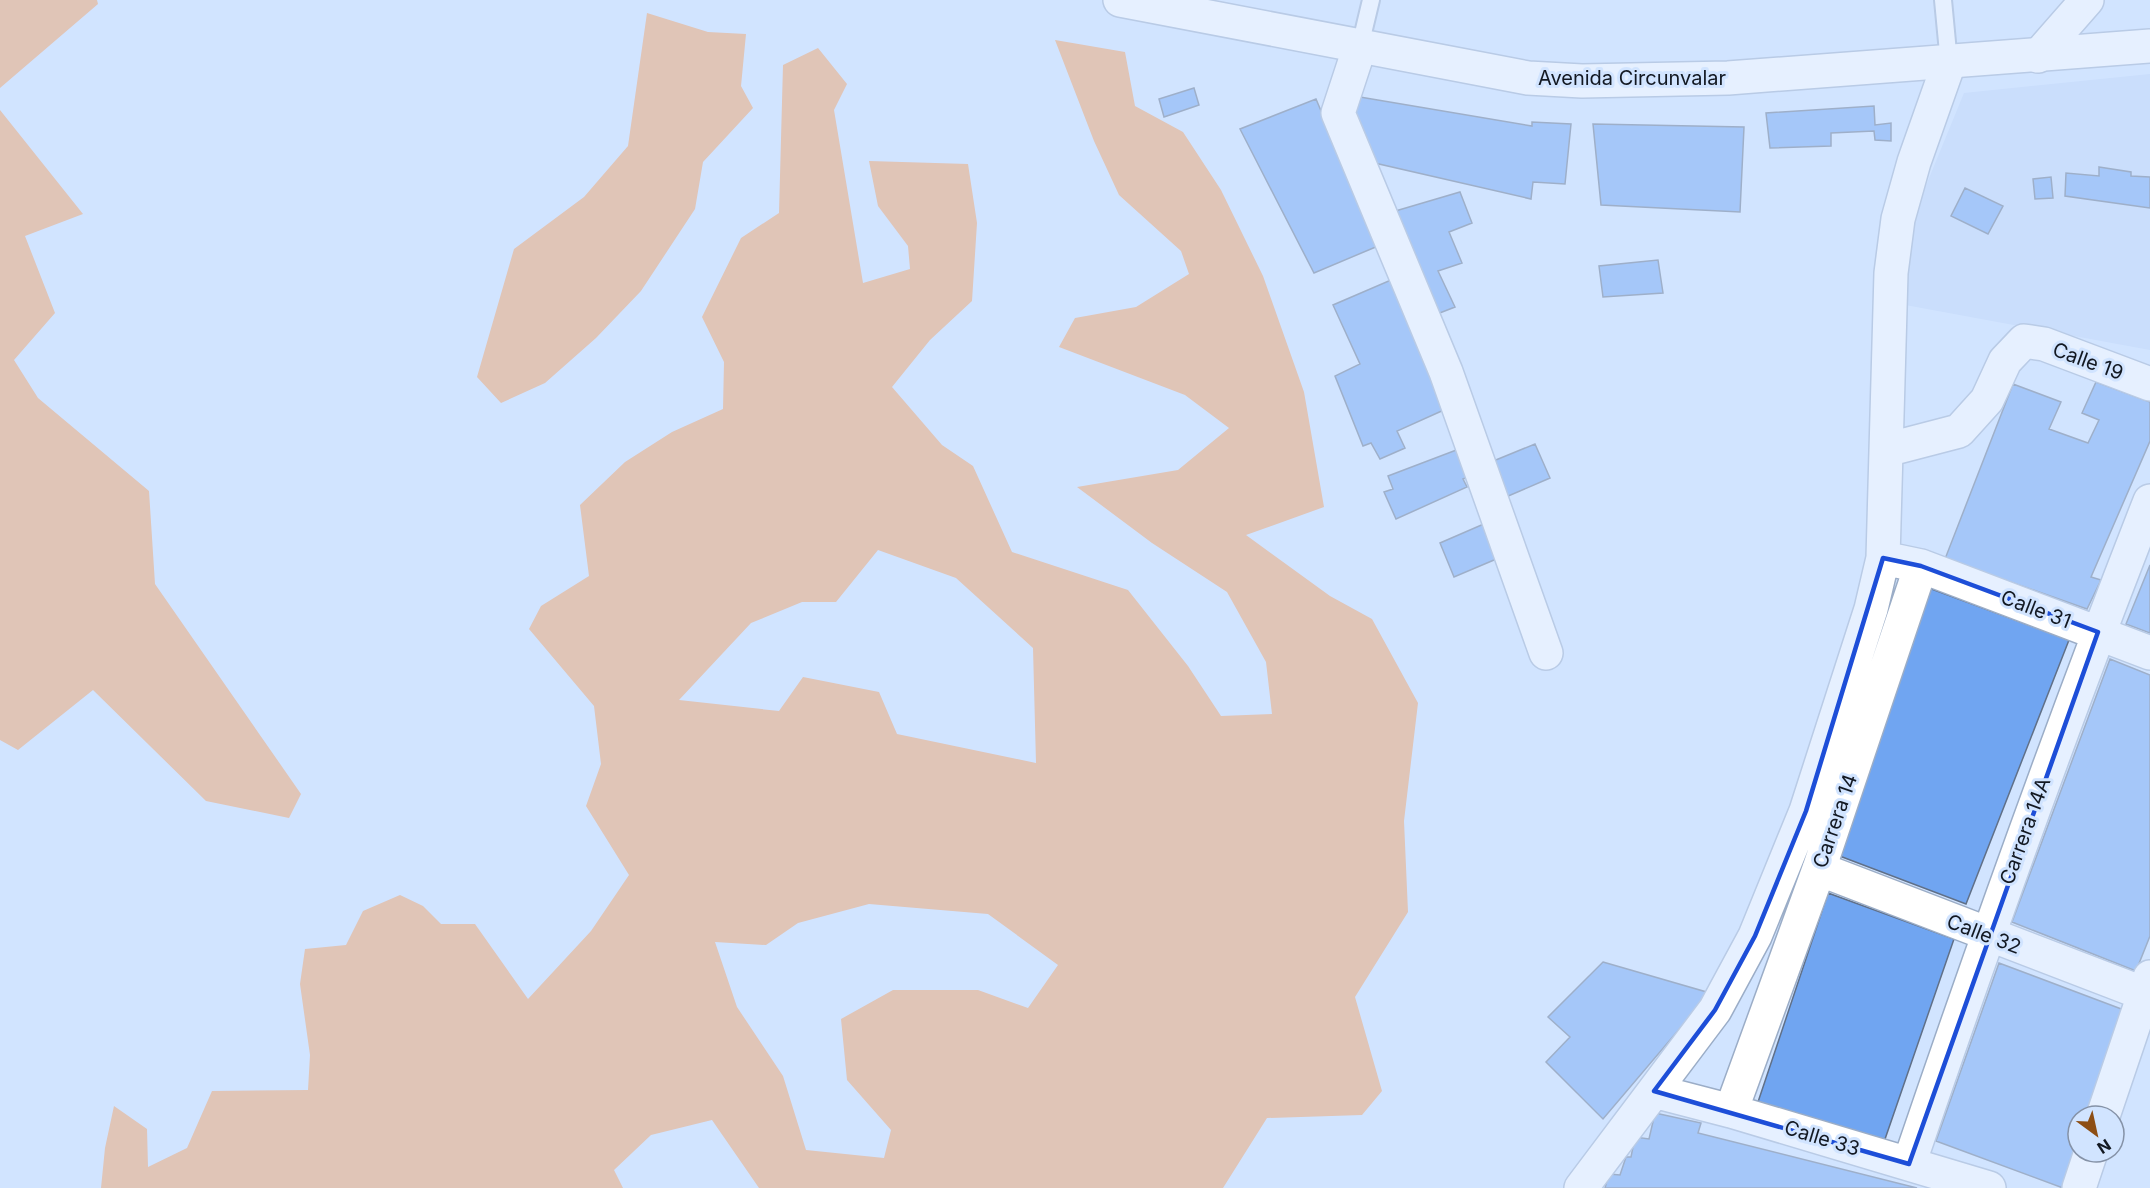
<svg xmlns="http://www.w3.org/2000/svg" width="2150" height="1188" font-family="Inter,sans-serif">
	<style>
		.built { fill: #c0d7f8 }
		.forest { fill: #f19f60; fill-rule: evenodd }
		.building { fill: #70a5f1; stroke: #607088; stroke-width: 1.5 }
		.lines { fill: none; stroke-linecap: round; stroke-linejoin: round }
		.service-casing { stroke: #9badc7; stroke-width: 20 }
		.minor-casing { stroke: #9badc7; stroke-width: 36 }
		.primary-casing { stroke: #9badc7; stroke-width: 36 }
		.service { stroke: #fff; stroke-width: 16 }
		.minor { stroke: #fff; stroke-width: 33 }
		.primary { stroke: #fff; stroke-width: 33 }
		.marked { fill: none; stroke: #1d4ed8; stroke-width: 4.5; stroke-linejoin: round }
		.labels { text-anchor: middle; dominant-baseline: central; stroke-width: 6; stroke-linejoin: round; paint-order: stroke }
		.street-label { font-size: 20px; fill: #121822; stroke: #d1e4ff }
	</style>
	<rect width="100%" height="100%" fill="#d1e4ff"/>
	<path class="built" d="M2150,74V350L1900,304L1918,205L1964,93Z"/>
	<path class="forest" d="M0,0H97L98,4L0,88Z
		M647,13L708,32L746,34L741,86L753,108L703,162L695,209L641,291L596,338L545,383L501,403L477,377L514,249L584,197L628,146Z
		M1055,40L1125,52L1135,106L1183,132L1221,190L1263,276L1304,392L1324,507L1246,535L1330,596L1372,619L1418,703L1404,821L1408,912L1355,997L1382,1091L1362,1115L1267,1118L1223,1188H759L712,1120L651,1135L614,1170L623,1188H101L105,1148L114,1106L147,1129L148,1167L187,1148L212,1091L308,1090L310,1055L300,984L305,949L346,945L363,911L400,895L423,906L441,924H475L528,999L591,931L629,875L586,806L601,764L594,706L529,629L541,606L589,576L580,505L625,462L672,432L723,409L724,362L702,317L741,238L779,213L783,65L818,48L847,84L834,110L863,283L910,269L908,246L878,206L869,161L968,164L977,223L972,301L930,340L892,387L942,445L973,466L1012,552L1128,590L1188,666L1221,716L1272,714L1266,662L1227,592L1152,543L1077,487L1178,470L1229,428L1185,395L1059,347L1075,318L1136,307L1189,274L1181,251L1119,195L1094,141ZM878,550L956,578L1033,648L1036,763L897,734L879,692L803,677L779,711L679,700L751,623L802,602H836ZM869,904L988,914L1058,965L1028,1008L978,990H893L841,1019L847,1080L891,1130L884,1158L806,1150L783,1076L737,1007L715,942L766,945L798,923Z
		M0,110L83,214L25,236L55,313L14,360L38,398L149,491L155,584L301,794L289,818L206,801L93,690L18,750L0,740Z"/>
	<path class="building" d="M1194,88L1199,105L1164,117L1159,99Z
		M1354,96L1532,126V122L1571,124L1565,184L1533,182L1531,199L1366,161L1351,132Z
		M1316,99L1378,246L1314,273L1240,129Z
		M1874,106L1875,125L1891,123V141L1875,140L1874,131L1831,133V146L1770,148L1766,113Z
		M1593,124L1744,127L1740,212L1601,205Z
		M2099,167L2131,172V176L2150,177V208L2065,196L2066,173L2099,176Z
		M2051,177L2053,198L2035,199L2033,179Z
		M1965,188L2003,206L1988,234L1951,216Z
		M1460,192L1472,223L1449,232L1462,263L1438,271L1455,307L1432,316L1392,212Z
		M1658,260L1663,293L1603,297L1599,266Z
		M1391,280L1446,409L1397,431L1405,448L1380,459L1371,443L1363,446L1335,376L1360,364L1333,305Z
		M2096,382L2150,402V441L2091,577L2101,580L2087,609L1945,559L2013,384L2061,402L2049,429L2088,443L2099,420L2082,413Z
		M1535,444L1550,478L1506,497L1491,462Z
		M1459,449L1470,476L1463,479L1467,487L1396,519L1384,492L1393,489L1388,476Z
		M1486,523L1501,557L1454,577L1440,543Z
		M2150,565V633L2126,624Z
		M1929,588L2069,640L1966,904L1837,855Z
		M2110,659L2150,675V936L2136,971L2012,922Z
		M1828,893L1954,939L1884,1142L1758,1102Z
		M1603,962L1710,993L1603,1119L1546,1062L1570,1037L1548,1017Z
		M1999,963L2124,1010L2088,1116H2078V1145L2063,1188L1936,1141Z
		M1655,1113L1701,1123L1698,1133L1917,1188H1605L1609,1174L1620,1175L1626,1157H1631L1635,1137L1649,1139Z"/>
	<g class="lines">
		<g class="service-casing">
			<path id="service" d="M1943,0L1949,63
				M1360,46L1371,0"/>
		</g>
		<g class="minor-casing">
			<path id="minor" d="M1360,46L1338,113L1446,372L1546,653
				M2038,56L2087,0
				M1886,450L1959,431L1987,400L2005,361L2024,341L2044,344L2150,384
				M1921,566L2150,653
				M1819,869L2150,996
				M1654,1091L1731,1111L1989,1188
				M1731,1111L1819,869L1921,566L1883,558
				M2103,1116L2150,977
				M1909,1164C1985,941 2064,720 2150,501
				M1581,1188L1715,1010L1755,936L1806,811L1871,609L1883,558L1891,273L1898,219L1914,162L1949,63
				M2079,1188L2091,1152"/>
		</g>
		<g class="primary-casing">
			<path id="primary" d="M1120,0L1528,78L1582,81L1728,78L2150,46"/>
		</g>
		<use href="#service" class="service"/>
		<use href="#minor" class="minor"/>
		<use href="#primary" class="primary"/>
	</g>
	<path d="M0 0H2150V1188H0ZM1883,558L1921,566L2098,632L1909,1164L1654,1091L1715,1010L1755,936L1806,811Z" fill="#d1e4ff" fill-opacity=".55" fill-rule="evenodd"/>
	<path class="marked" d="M1883,558L1921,566L2098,632L1909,1164L1654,1091L1715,1010L1755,936L1806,811Z"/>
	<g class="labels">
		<g class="street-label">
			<text x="1632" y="78">Avenida Circunvalar</text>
			<text transform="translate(2088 361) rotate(20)">Calle 19</text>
			<text transform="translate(2036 609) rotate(21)">Calle 31</text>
			<text transform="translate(1835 821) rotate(-71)">Carrera 14</text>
			<text transform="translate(2025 831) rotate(-70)">Carrera 14A</text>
			<text transform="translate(1984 934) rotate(21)">Calle 32</text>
			<text transform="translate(1822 1138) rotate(17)">Calle 33</text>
		</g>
	</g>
	<g transform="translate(2096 1134) rotate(147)"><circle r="28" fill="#d1e4ff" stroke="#8592a7" stroke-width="1.5"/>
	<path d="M0-4.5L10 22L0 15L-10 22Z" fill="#8d4e14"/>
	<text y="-9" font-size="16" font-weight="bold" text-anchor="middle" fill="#121822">N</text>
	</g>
</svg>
